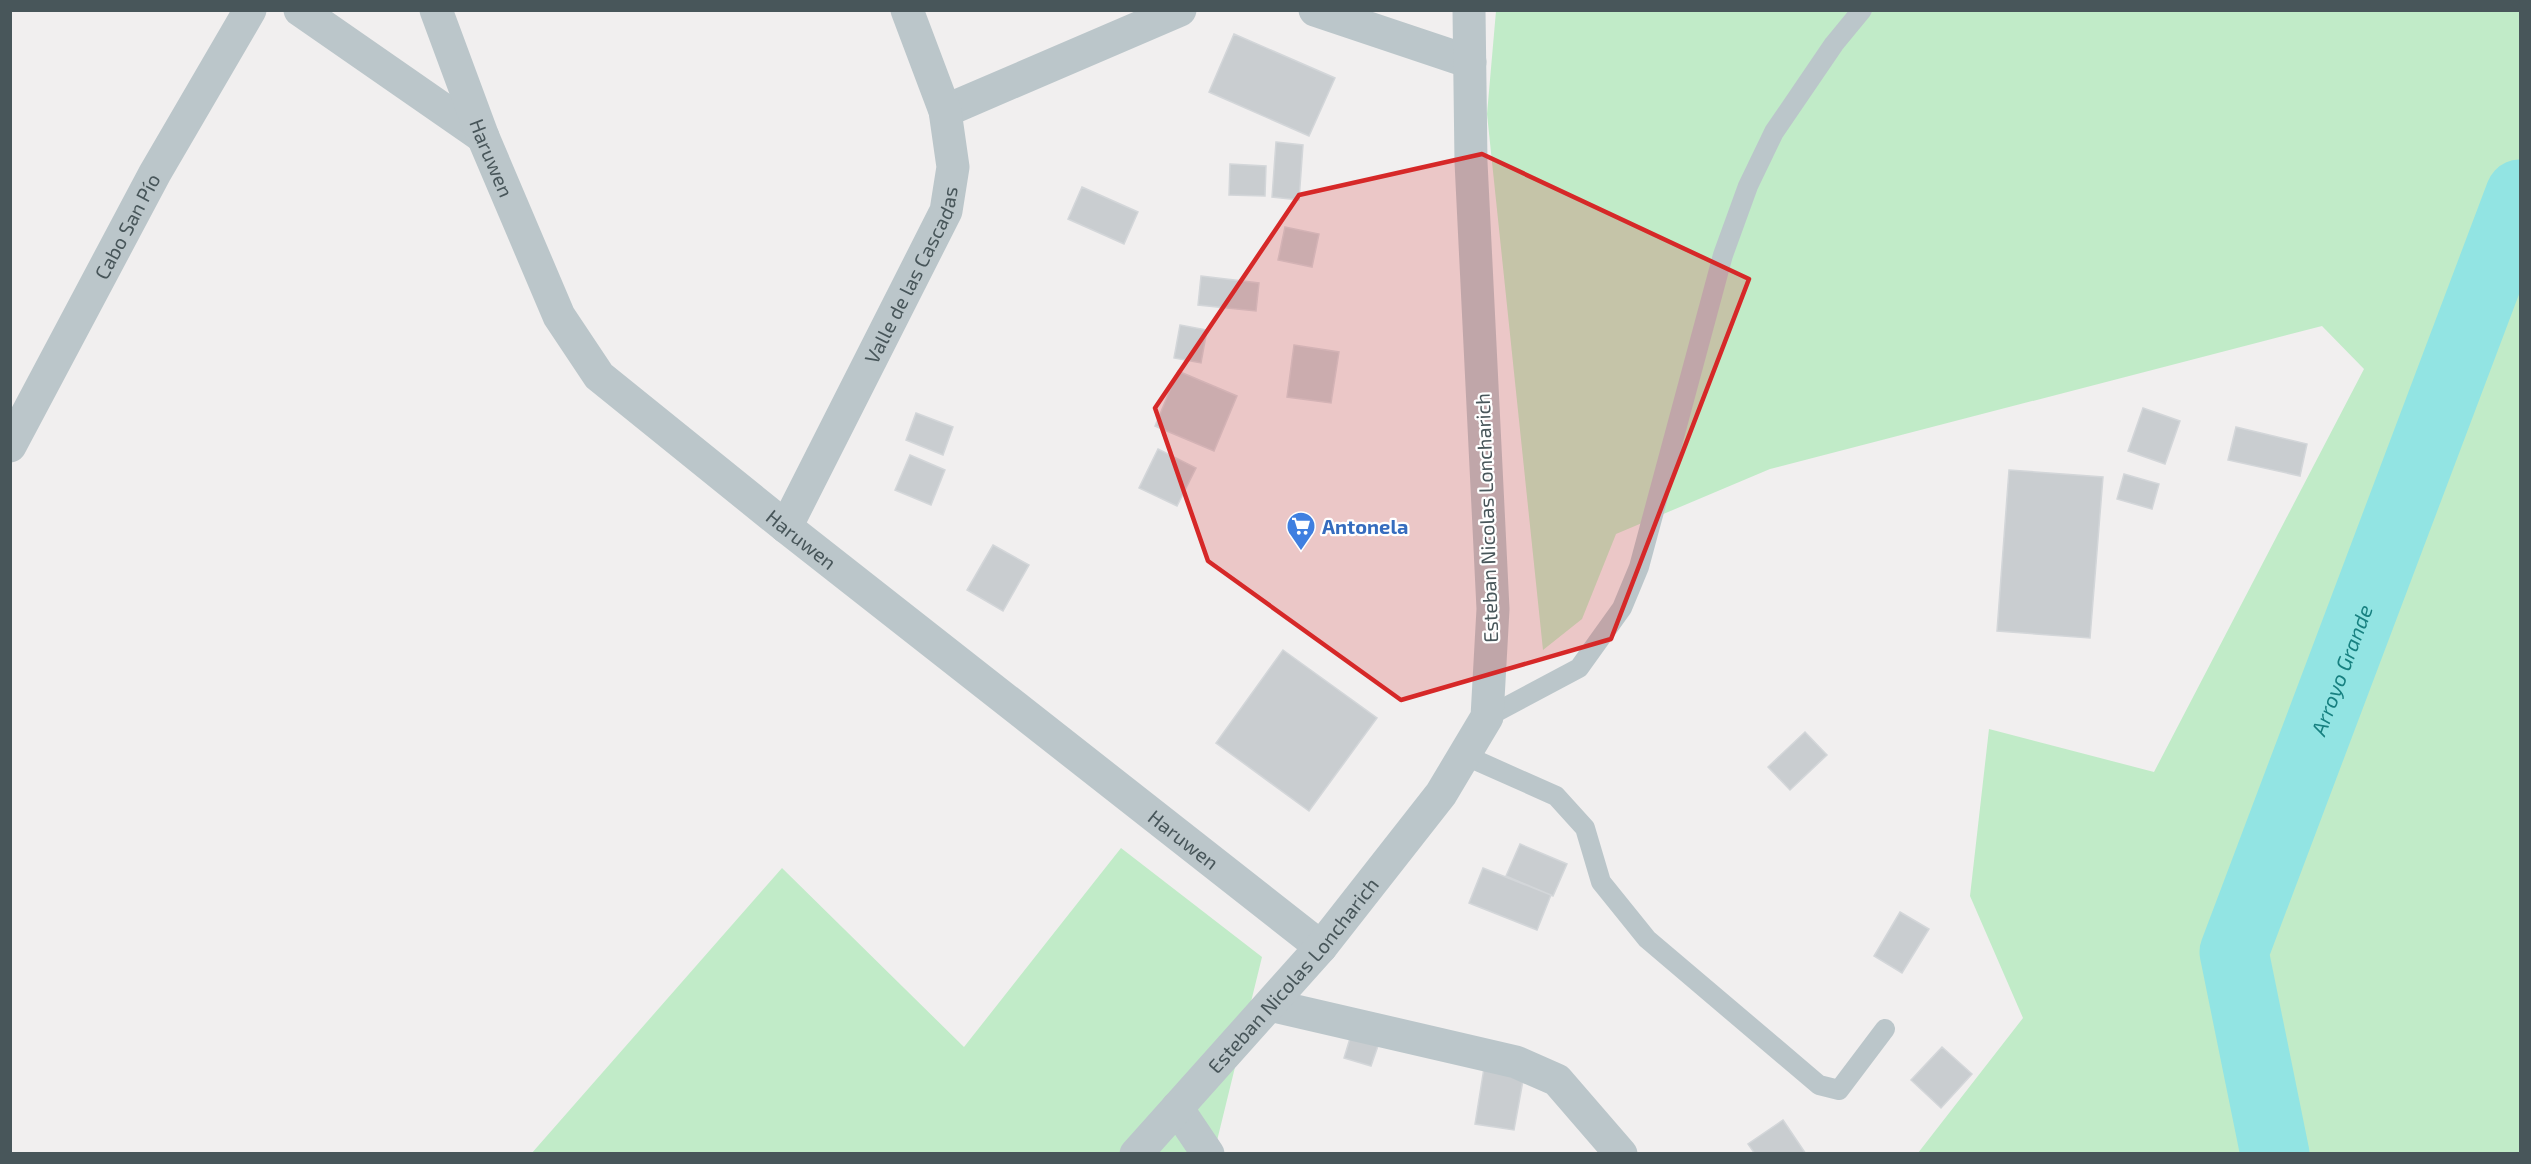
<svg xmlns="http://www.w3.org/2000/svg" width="2531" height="1164" font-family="'Exo 2',sans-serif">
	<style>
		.green { fill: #c1ebc8 }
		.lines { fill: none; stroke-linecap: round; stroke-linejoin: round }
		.river { stroke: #92e4e3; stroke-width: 69 }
		.building { fill: #c9cdd0; stroke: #d3d6d9; stroke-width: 1.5 }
		.service { stroke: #bbc6ca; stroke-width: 20 }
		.minor { stroke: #bbc6ca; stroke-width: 33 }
		.tertiary { stroke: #bbc6ca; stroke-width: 33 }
		.marked { fill: #d62828; fill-opacity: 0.2; stroke: #d62828; stroke-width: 4.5; stroke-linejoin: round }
		.labels { text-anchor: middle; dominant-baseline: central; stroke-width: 4.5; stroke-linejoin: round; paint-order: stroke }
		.street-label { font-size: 20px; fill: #48565a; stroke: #fff }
		.shop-label { font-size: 20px; font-weight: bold; fill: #366cbe; stroke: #fff; text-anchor: start }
		.water-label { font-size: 21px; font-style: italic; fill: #178080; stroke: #fff }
	</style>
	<rect width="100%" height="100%" fill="#f1efef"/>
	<path class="green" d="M1496,11H2520V1153H1918L2023,1018L1970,896L1989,729L2154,772L2364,369L2322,326L1770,469L1616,534L1582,619L1543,650L1487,114Z
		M1121,848L1262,957L1214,1153L531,1154L782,868L964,1047Z"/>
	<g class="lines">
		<path class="river" id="s1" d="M2275,1154L2234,952L2520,194"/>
	</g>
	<path class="building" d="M1234,34L1335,78L1309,136L1209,92Z
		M1276,142L1303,145L1299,200L1272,197Z
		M1230,164L1266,166L1265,196L1229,195Z
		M1082,187L1138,212L1124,244L1068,219Z
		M1285,227L1319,234L1312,267L1278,260Z
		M1201,276L1259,283L1256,311L1198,305Z
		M1180,325L1207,330L1201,363L1174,358Z
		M1294,345L1339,352L1331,403L1287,397Z
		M1178,371L1237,396L1214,451L1155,426Z
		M2143,408L2180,421L2165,464L2128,451Z
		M916,413L953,427L943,455L906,440Z
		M2236,427L2307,444L2300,476L2228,460Z
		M1158,449L1196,468L1177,506L1139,488Z
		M910,455L945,470L931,505L895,490Z
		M2009,470L2103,477L2090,638L1997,631Z
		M2124,474L2159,484L2152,509L2117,499Z
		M993,545L1029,565L1003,611L967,590Z
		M1283,650L1377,718L1309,811L1216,743Z
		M1805,732L1827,755L1790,790L1768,767Z
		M1520,844L1567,864L1553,896L1506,876Z
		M1483,868L1551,895L1537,930L1469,903Z
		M1900,912L1929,929L1902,973L1874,956Z
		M1352,1032L1380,1040L1371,1066L1344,1058Z
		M1942,1047L1972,1074L1941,1108L1911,1080Z
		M1484,1068L1524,1075L1514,1130L1475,1124Z
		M1783,1120L1806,1154H1755L1748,1144Z"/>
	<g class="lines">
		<path class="service" d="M1487,717L1579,668L1622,608L1639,567L1723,255L1748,186L1774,132L1834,44L1862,10
			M1464,755L1556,796L1585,828L1601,882L1647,939L1819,1085L1839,1090L1885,1029"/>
		<g class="minor">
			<path d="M300,10L483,137"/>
			<path id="s2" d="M436,10L483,137L559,316L599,376L786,527L1321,947"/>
			<path d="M1315,10L1470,62"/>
			<path d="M945,111L1180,10"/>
			<path id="s3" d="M10,446L155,173L250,10"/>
			<path id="s4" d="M786,527L946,211L953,167L945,111L907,10"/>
			<path d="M1270,1005L1516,1062L1557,1080L1621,1154"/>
			<path d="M1177,1108L1208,1154"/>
		</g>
		<path class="tertiary" id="s5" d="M1136,1154L1321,947L1441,794L1487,717L1493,609L1471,162L1469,10"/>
	</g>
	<path class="marked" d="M1482,154L1749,279L1611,639L1401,700L1208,561L1155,408L1299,195Z"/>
	<defs>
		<g id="supermarket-pin" transform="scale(1.5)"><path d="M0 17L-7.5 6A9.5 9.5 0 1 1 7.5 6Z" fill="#3f7fe0" stroke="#fff"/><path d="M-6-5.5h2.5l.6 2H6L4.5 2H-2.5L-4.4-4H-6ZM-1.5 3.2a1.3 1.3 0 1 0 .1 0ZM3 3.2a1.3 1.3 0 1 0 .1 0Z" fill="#fff"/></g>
	</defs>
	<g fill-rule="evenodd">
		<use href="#supermarket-pin" x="1301" y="526"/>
	</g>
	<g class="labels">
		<g class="street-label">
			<text stroke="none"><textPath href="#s2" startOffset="158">Haruwen</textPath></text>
			<text stroke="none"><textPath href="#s3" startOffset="249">Cabo San Pío</textPath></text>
			<text stroke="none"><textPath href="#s4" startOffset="282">Valle de las Cascadas</textPath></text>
			<text transform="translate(1486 518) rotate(-92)">Esteban Nicolas Loncharich</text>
			<text stroke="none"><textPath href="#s2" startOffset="662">Haruwen</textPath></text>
			<text stroke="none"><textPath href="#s2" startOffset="1148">Haruwen</textPath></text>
			<text stroke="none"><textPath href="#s5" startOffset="238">Esteban Nicolas Loncharich</textPath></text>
		</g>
		<g class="shop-label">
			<text x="1322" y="526">Antonela</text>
		</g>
		<g class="water-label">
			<text stroke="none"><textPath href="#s1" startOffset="508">Arroyo Grande</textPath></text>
		</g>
	</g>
	<rect width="2531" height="1164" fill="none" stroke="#48565a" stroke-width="24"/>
</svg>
